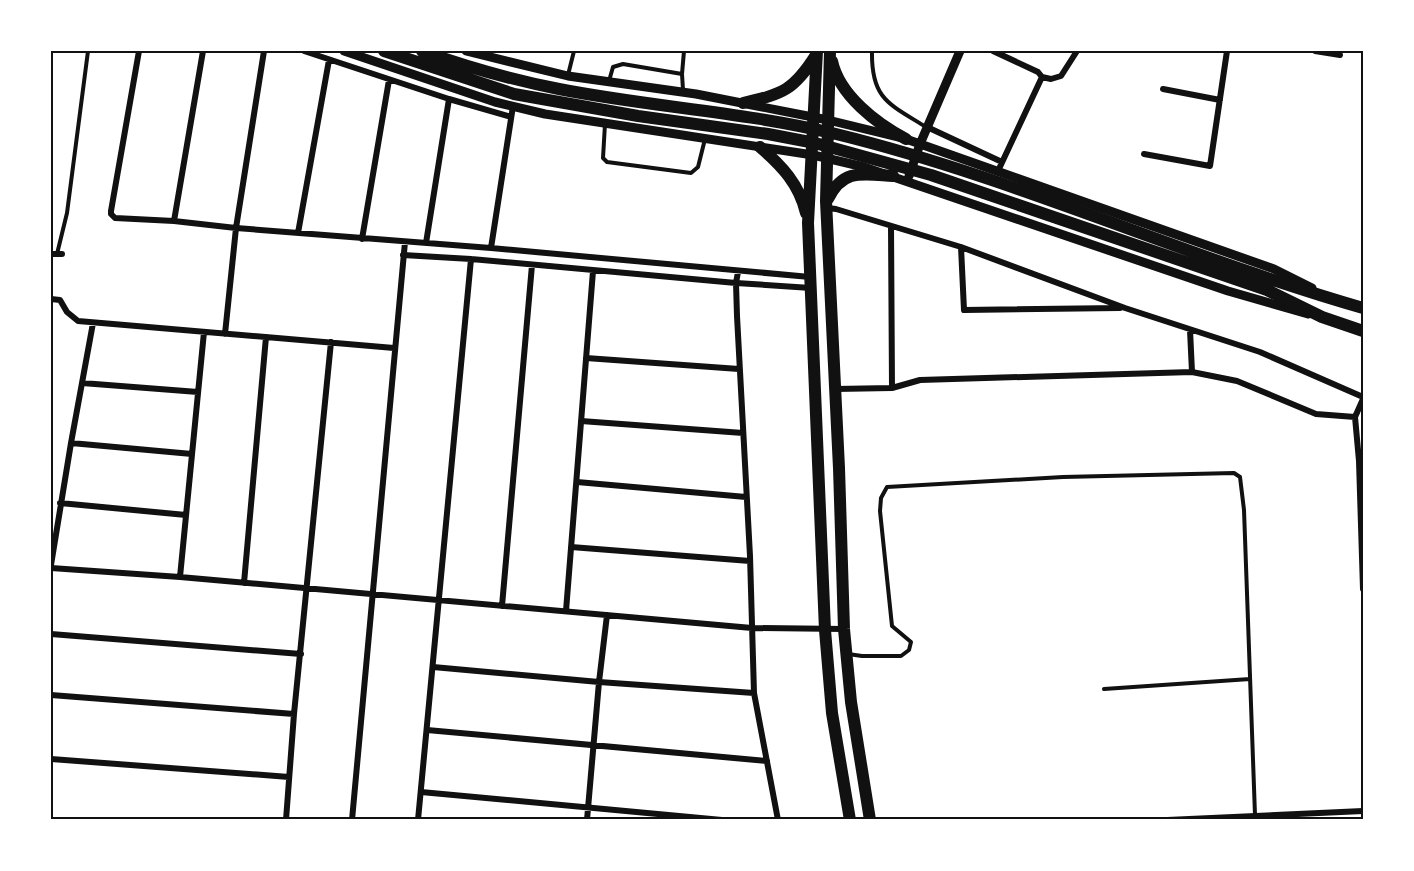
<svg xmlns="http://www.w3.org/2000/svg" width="1414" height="871" font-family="'Public Sans',sans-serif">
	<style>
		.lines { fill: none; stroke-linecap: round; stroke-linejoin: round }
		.service { stroke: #111; stroke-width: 4 }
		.minor { stroke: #111; stroke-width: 6 }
		.tertiary { stroke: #111; stroke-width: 9 }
		.primary { stroke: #111; stroke-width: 12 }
		.neatline { fill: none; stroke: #111; stroke-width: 2 }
	</style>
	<rect width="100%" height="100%" fill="#fff"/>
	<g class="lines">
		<path class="service" d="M872,51C871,99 889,104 926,127
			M682,74L684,51
			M568,75L574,51
			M609,81L613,67L623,64L682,74L683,90
			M605,124L603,158L607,162L691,173L698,167L705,139
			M57,254L67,213L88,51
			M848,654L862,656H901L909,650L911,642L892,626L880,511L881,498L887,487L1063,477L1234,473L1240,477L1244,510L1255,815
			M1104,689L1250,679"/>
		<path class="minor" d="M139,51L111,211V214L115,218L174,221L236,228L491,248L810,277
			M304,51L449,99L511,117
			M993,51L1038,72L1042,77L998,171
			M1315,51L1340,55
			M1042,77L1051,79L1061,76L1077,51
			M1163,89L1220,100
			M927,127L1002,162
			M1144,154L1210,166L1227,51
			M827,208L836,209L961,247L1125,308L1260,352L1363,397
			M174,221L203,51
			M891,226L892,388
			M298,233L329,60
			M362,239L389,80
			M426,243L449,99
			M961,247L964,310L1120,308
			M491,248L513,106
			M51,254H62
			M403,255L471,259L736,283L811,288
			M738,272L736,283L737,316L750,556L754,693L778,820
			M51,299L60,300L67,312L78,321L394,348
			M1190,330L1192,372
			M225,334L236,228L264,51
			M586,358L739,369
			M82,383L198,392
			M835,389L892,388L920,380L1192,372L1237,381L1316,414L1355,417L1363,399
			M1355,417L1359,461L1363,589
			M581,421L743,433
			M71,443L192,454
			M577,482L746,497
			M60,503L186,515
			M571,547L750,561
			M51,565L71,443L93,323
			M51,568L180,577L752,628L844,629
			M180,577L204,332
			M244,583L266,337
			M502,606L532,265
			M566,611L593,271
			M51,634L301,654
			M433,667L599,682L754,693
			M51,695L294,714
			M427,730L767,761
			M51,759L289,777
			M421,792L722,820
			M286,820L294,714L331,342
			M352,820L405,242
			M418,820L471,259
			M587,820L599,682L607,615
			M1167,820L1363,811"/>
		<path class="tertiary" d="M344,51L495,102L545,114L813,155L864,167L1228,291L1308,314
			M466,51L568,76L696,94L828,120L906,139L1274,269L1312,288
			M909,176L920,144L960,51"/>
		<path class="primary" d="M384,51L514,94L638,116L768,134L815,143L931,175L1267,290L1322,317L1363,331
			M422,51C467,67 513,80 559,89C651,107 745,112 836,134C1016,178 1185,257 1363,308
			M817,51L808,223L825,630L832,713L850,820
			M830,51L826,201L839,468L844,629L851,702L870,820
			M832,61C839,95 877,124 906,139
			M743,103C783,94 794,90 816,55
			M760,147C782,166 799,184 806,213
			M828,199C843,168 863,174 893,176"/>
	</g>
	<rect width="1414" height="871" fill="none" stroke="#ffffff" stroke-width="105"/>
	<rect x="52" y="52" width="1310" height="766" class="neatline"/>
</svg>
